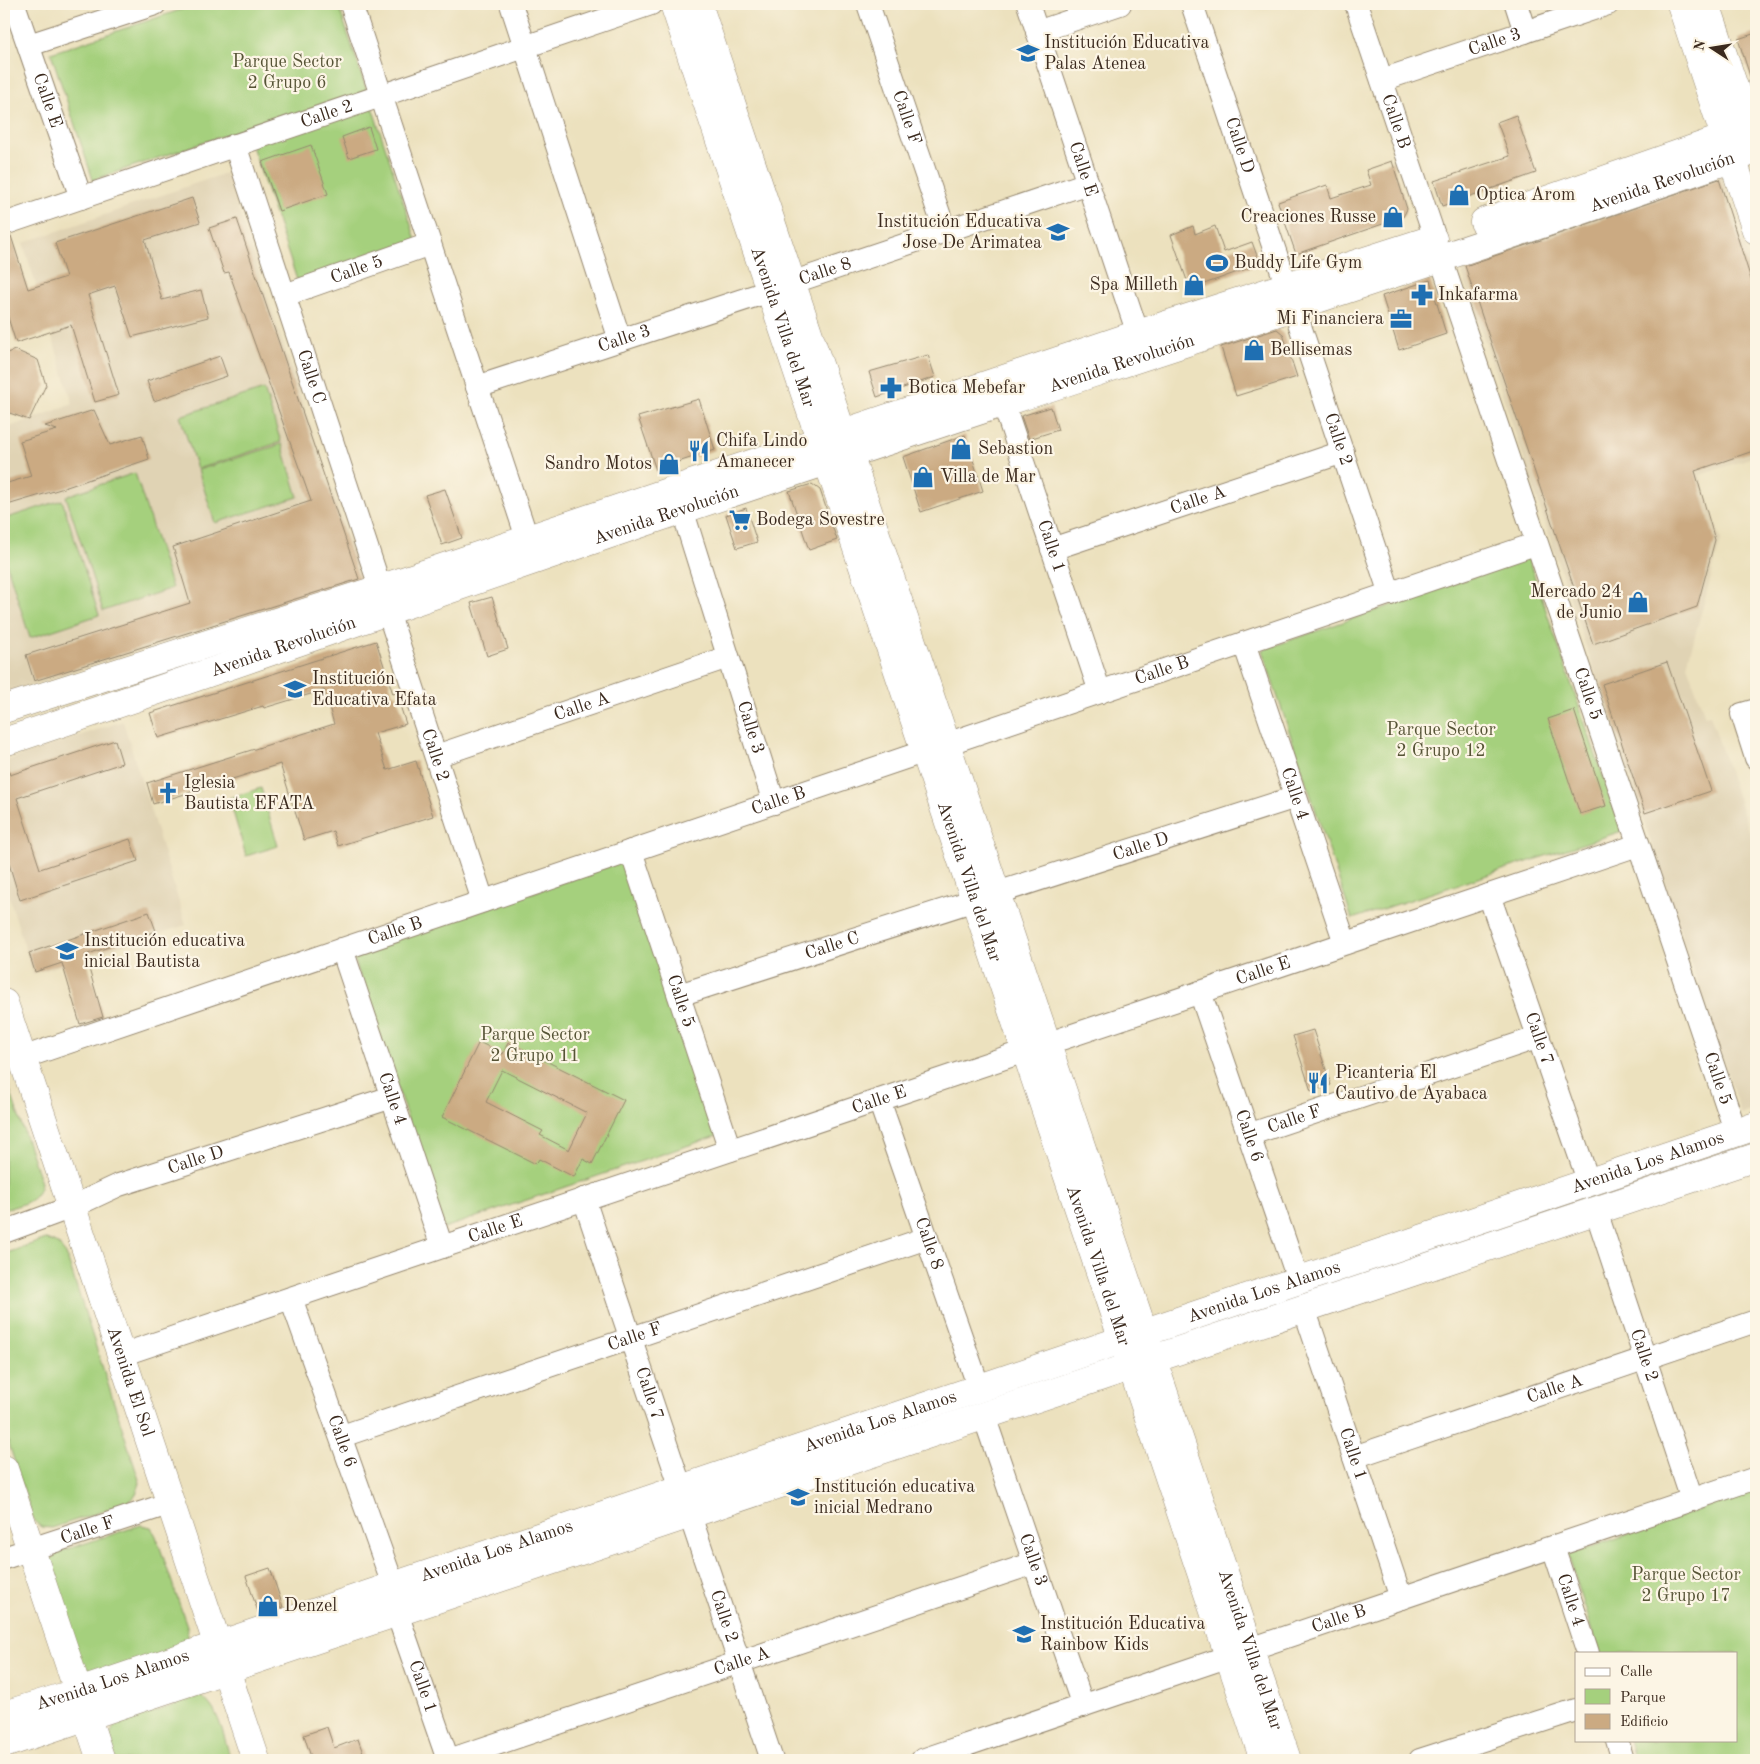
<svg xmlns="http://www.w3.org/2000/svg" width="1760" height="1764" font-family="'Old Standard TT',serif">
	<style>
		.built { fill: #e0d3b4 }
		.green { fill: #a5d07d; stroke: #707d4e }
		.building { fill: #cbaa82; fill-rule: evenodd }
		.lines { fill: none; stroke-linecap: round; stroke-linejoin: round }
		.minor-casing { stroke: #94866e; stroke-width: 24 }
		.tertiary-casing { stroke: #94866e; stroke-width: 29 }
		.secondary-casing { stroke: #94866e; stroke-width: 29 }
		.primary-casing { stroke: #94866e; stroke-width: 29 }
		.minor { stroke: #fff; stroke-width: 22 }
		.tertiary { stroke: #fff; stroke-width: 28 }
		.secondary { stroke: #fff; stroke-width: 28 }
		.primary { stroke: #fff; stroke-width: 28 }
		.labels { text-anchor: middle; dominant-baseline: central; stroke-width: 4.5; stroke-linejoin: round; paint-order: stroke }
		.street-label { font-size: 18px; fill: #3b2a1e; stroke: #fcf5e5 }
		.poi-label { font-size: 18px; fill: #3b2a1e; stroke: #fcf5e5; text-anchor: start }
		.park-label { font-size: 18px; fill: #565436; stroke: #fcf5e5 }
	</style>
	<rect width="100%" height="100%" fill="#fcf5e5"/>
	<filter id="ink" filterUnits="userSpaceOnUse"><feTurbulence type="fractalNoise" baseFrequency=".02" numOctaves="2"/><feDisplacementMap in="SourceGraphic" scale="10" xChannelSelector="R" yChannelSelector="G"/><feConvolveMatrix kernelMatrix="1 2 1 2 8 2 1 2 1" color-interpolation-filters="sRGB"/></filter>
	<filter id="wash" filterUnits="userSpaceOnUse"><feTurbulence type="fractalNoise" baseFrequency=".0096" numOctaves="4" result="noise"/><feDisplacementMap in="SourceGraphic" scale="20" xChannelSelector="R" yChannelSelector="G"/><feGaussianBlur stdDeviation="1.12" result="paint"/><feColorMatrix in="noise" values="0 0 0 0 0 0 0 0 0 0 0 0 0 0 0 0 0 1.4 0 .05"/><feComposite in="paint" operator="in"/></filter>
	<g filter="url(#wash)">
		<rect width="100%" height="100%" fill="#ece1be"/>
		<path class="built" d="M1720,172L1756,279V456L1700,475L1721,540L1687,665L1705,716L1710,715L1756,851V1109L1741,1114L1457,257Z
			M226,173L362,580L4,695V429L73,404L23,243Z
			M123,721L186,925L33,974L4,880V761Z"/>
		<path class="green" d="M198,4H338L416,240L297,280L246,128L93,180L51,53Z
			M264,389L281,442L197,469L180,416Z
			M282,444L298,497L215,523L198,470Z
			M135,473L172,588L103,611L66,496Z
			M62,500L99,615L30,638L4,556V519Z
			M1528,558L1622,831L1352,919L1262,650Z
			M261,788L278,846L246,856L229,798Z
			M624,861L719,1135L444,1228L353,955Z
			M4,1072L41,1183C38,1203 21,1204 4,1210Z
			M46,1239L58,1244L66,1254L140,1483L136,1495L125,1504L52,1528L41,1527L34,1521L4,1429V1254Z
			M1756,1490V1760H1635L1629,1740H1736V1653H1600L1568,1555Z
			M141,1525L151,1527L156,1536L187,1626L188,1639L181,1648L98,1675L89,1672L81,1663L50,1573V1560L56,1553Z
			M200,1696C220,1708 224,1739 231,1760H115L110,1736L114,1726Z"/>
		<g id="blocks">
			<path class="building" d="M1756,33V85H1753L1738,39Z
				M1516,115L1536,173L1442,206L1434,181L1510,156L1497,122Z
				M369,127L376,149L349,158L342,137Z
				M311,145L328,194L279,211L262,162Z
				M1392,161L1407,209L1403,217L1296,254L1278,202L1327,185L1331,198L1371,185L1366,170Z
				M1719,179L1756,295V450L1695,471L1715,540L1697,607L1593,644L1465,266Z
				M192,198L200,222L145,240L162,300L201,290L208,317L132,337L115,286L88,295L119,395L95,402L71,325L16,343L4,305V237L11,236L28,289L66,277L55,243Z
				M237,219L359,579L34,681L26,655L190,603L173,547L311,501L229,272L224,273L209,228Z
				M1193,226L1195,234L1215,226L1224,252L1252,242L1260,264L1190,289L1171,235Z
				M1430,280L1446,334L1399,350L1382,296Z
				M1277,329L1283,334L1297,377L1236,396L1221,347Z
				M15,350L38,360L46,385L29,420L4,411V354Z
				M928,355L935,377L877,397L869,372Z
				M220,356L227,376L154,401L147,381Z
				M699,399L715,450L675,463L676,466L657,473L638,417Z
				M1051,407L1058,430L1029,439L1021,416Z
				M94,410L110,445L142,435L149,459L64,488L4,506V484L31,476L20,441L57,430L45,426Z
				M965,435L983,491L921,512L903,457Z
				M812,484L820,490L837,540L809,550L789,491Z
				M445,489L462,538L442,545L425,495Z
				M746,508L757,542L737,548L726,515Z
				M492,597L508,649L487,656L471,603Z
				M376,641L393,694L396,693L406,724L375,733L387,770L416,761L433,816L338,846L333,831L304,840L280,764L153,804L147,783L334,724L324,690L264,708L263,706L158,738L150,713Z
				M1667,662L1711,791L1645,813L1602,684Z
				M1574,710L1606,806L1580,814L1548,719Z
				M115,740L122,763L17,798L40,869L130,839L138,861L20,900L4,847V767L7,766L10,775Z
				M149,912L156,931L85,955L103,1017L80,1024L62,963L35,972L29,953Z
				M1313,1030L1331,1085L1311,1091L1293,1036Z
				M479,1042L503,1054L508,1042L624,1100L592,1164L583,1159L574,1177L539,1159L536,1164L442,1117ZM502,1070L587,1113L569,1150L540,1135L543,1131L486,1102Z
				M270,1568L283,1607L259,1615L246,1576Z
				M327,1727L334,1748L358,1739L364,1756L351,1760H306L311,1757L304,1735Z"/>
		</g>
	</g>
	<g filter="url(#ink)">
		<use href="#blocks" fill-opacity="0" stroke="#94866e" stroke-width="1"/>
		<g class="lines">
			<g class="minor-casing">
				<g id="minor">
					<path id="s1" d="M14,4L81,198"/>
					<path d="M351,4L527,538"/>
					<path d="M511,4L620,340"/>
					<path id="s2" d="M868,4L945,231"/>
					<path id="s3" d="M1028,4L1138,334"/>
					<path id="s4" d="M1192,4L1390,594"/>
					<path id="s5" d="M1356,4L1435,238"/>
					<path d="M1516,4L1525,32"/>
					<path d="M1037,32L1120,4"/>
					<path d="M29,45L155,4"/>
					<path id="s6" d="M1382,80L1608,4"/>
					<path id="s7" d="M235,145L483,901"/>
					<path id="s8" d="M4,224L651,4"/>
					<path id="s9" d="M1440,256L1736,1133"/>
					<path id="s10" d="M791,283L1088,183"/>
					<path id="s11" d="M285,295L430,244"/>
					<path id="s12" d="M477,387L770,291"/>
					<path id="s13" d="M1003,402L1100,692"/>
					<path id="s14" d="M682,509L774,803"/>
					<path id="s15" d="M1052,549L1343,452"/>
					<path id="s16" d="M1244,643L1345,943"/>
					<path d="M1756,710L1742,714L1756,758"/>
					<path id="s17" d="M436,756L728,657"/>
					<path id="s18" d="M631,851L730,1150"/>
					<path id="s19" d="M1489,895L1589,1183"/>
					<path id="s20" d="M342,949L442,1247"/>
					<path id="s21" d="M1200,992L1299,1282"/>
					<path id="s22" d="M679,995L1296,797"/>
					<path id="s23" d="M22,1058L1535,544"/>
					<path id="s24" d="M879,1100L979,1388"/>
					<path id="s25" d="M1248,1135L1539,1037"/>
					<path id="s26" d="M584,1199L772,1760"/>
					<path id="s27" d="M1596,1211L1692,1500"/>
					<path id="s28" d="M4,1232L72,1207L119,1185L392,1097"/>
					<path id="s29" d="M291,1298L393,1585"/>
					<path id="s30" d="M1304,1308L1401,1598"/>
					<path id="s31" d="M121,1355L1638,845"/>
					<path id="s32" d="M984,1416L1083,1706"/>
					<path id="s33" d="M342,1436L927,1238"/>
					<path id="s34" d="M1354,1457L1756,1321"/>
					<path id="s35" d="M1553,1547L1588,1653"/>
					<path id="s36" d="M4,1558L171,1503"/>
					<path id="s37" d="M397,1613L448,1760"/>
					<path d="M1617,1740L1623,1760"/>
					<path id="s38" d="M449,1760L1034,1563"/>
					<path id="s39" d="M922,1760L1756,1478"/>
					<path d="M1420,1760L1576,1710"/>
				</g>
			</g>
			<g class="tertiary-casing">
				<g id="tertiary">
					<path id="s40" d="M674,4L1264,1760"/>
					<path id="s41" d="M698,4L1287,1760"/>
					<path d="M1681,4L1756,230"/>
					<path d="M1706,4L1756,152"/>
					<path id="s42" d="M4,1715L79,1692L1756,1126"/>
					<path d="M4,1744L1756,1157"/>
				</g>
			</g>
			<g class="secondary-casing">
				<g id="secondary">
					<path d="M1484,222L1756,127"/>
					<path d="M4,709L382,588L1138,334L1433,239"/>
					<path id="s43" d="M4,742C231,667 455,586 681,510C1039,389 1400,275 1756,150"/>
				</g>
			</g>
			<g class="primary-casing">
				<g id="primary">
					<path id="s44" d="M4,1003L256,1760"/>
					<path d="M4,1469L101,1760"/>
				</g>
			</g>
			<use href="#minor" class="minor"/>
			<use href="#tertiary" class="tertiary"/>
			<use href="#secondary" class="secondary"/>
			<use href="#primary" class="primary"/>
		</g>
	</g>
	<defs>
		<g id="school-bare" transform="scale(1.725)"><path d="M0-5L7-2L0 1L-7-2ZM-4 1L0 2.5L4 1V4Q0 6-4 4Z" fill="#1f6fb2" stroke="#fcf5e5" stroke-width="2.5" paint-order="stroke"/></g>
		<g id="shop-bare" transform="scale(1.725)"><path d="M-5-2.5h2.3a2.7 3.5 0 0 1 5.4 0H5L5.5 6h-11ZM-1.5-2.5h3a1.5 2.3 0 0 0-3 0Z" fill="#1f6fb2" stroke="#fcf5e5" stroke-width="2.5" paint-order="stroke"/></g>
		<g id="stadium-bare" transform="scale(1.725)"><path d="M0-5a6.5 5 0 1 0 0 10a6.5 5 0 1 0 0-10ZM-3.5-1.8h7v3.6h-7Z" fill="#1f6fb2" stroke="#fcf5e5" stroke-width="2.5" paint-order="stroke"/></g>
		<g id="pharmacy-bare" transform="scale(1.725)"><path d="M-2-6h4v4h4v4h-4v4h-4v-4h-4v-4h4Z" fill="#1f6fb2" stroke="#fcf5e5" stroke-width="2.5" paint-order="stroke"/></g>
		<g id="office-bare" transform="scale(1.725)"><path d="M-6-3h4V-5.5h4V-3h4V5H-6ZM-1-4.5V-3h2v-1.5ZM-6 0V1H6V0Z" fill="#1f6fb2" stroke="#fcf5e5" stroke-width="2.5" paint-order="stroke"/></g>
		<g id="restaurant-bare" transform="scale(1.725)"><path d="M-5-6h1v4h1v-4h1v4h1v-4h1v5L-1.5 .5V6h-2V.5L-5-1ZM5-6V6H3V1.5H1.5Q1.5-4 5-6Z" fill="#1f6fb2" stroke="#fcf5e5" stroke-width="2.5" paint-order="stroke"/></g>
		<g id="supermarket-bare" transform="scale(1.725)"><path d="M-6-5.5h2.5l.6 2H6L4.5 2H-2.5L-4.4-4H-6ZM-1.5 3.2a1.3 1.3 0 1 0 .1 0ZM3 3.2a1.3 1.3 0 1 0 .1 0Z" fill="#1f6fb2" stroke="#fcf5e5" stroke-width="2.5" paint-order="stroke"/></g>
		<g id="church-bare" transform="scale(1.725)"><path d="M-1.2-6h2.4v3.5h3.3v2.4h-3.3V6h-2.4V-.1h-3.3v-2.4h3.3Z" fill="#1f6fb2" stroke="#fcf5e5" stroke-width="2.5" paint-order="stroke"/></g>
	</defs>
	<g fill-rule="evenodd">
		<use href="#school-bare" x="1028" y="53"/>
		<use href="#shop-bare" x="1459" y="195"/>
		<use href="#shop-bare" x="1393" y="217"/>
		<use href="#school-bare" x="1058" y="232"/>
		<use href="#stadium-bare" x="1217" y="263"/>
		<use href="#shop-bare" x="1194" y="285"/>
		<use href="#pharmacy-bare" x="1422" y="295"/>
		<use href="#office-bare" x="1401" y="319"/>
		<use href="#shop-bare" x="1254" y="350"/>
		<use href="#pharmacy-bare" x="891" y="388"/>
		<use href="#shop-bare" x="961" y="449"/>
		<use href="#restaurant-bare" x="699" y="451"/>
		<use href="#shop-bare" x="669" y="464"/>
		<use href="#shop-bare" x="923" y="477"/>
		<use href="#supermarket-bare" x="740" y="520"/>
		<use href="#shop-bare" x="1638" y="602"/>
		<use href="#school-bare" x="295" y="689"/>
		<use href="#church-bare" x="168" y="793"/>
		<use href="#school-bare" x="67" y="951"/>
		<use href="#restaurant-bare" x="1318" y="1083"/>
		<use href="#school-bare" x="798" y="1497"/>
		<use href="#shop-bare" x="268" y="1606"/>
		<use href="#school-bare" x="1024" y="1634"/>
	</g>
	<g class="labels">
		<g class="street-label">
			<text stroke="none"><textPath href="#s6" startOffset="119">Calle 3</textPath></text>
			<text stroke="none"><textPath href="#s1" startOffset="102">Calle E</textPath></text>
			<text stroke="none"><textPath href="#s8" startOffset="341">Calle 2</textPath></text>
			<text stroke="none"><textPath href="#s2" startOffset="120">Calle F</textPath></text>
			<text stroke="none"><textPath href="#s5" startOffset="124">Calle B</textPath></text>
			<text stroke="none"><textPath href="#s4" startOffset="149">Calle D</textPath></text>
			<text stroke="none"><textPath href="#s3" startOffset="174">Calle E</textPath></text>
			<text stroke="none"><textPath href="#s43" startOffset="1750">Avenida Revolución</textPath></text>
			<text stroke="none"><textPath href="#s11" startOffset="76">Calle 5</textPath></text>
			<text stroke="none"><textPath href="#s10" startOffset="36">Calle 8</textPath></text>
			<text stroke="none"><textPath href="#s40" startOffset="341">Avenida Villa del Mar</textPath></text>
			<text stroke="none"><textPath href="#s12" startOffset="155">Calle 3</textPath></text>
			<text stroke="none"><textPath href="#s43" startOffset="1180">Avenida Revolución</textPath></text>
			<text stroke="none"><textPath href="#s7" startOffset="244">Calle C</textPath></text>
			<text stroke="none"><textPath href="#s4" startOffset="459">Calle 2</textPath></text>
			<text stroke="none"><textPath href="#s15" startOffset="154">Calle A</textPath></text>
			<text stroke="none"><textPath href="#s43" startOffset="700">Avenida Revolución</textPath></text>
			<text stroke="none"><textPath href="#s13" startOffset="152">Calle 1</textPath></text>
			<text stroke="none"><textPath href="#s43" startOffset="295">Avenida Revolución</textPath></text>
			<text stroke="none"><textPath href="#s23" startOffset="1204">Calle B</textPath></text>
			<text stroke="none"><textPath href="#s9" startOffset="462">Calle 5</textPath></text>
			<text stroke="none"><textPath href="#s17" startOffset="154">Calle A</textPath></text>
			<text stroke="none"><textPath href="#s14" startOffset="229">Calle 3</textPath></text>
			<text stroke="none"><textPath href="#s7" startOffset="642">Calle 2</textPath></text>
			<text stroke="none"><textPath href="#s16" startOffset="159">Calle 4</textPath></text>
			<text stroke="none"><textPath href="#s23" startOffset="799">Calle B</textPath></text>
			<text stroke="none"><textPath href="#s22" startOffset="485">Calle D</textPath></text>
			<text stroke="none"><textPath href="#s40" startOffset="926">Avenida Villa del Mar</textPath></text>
			<text stroke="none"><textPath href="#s23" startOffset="394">Calle B</textPath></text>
			<text stroke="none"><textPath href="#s22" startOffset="161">Calle C</textPath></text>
			<text stroke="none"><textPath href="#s31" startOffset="1205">Calle E</textPath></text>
			<text stroke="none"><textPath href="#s18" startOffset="158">Calle 5</textPath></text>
			<text stroke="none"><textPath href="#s19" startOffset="152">Calle 7</textPath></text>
			<text stroke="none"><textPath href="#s9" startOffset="868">Calle 5</textPath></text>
			<text stroke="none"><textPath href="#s20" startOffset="158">Calle 4</textPath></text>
			<text stroke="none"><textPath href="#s31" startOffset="800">Calle E</textPath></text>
			<text stroke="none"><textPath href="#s25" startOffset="49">Calle F</textPath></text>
			<text stroke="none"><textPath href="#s21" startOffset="152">Calle 6</textPath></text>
			<text stroke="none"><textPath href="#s28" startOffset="205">Calle D</textPath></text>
			<text stroke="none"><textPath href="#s42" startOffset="1734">Avenida Los Alamos</textPath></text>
			<text stroke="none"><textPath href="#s31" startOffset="395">Calle E</textPath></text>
			<text stroke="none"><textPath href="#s24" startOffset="152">Calle 8</textPath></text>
			<text stroke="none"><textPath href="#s40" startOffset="1331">Avenida Villa del Mar</textPath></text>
			<text stroke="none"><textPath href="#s42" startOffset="1329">Avenida Los Alamos</textPath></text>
			<text stroke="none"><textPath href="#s33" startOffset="309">Calle F</textPath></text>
			<text stroke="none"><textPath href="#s27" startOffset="152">Calle 2</textPath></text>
			<text stroke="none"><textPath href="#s44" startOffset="399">Avenida El Sol</textPath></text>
			<text stroke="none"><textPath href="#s34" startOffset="212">Calle A</textPath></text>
			<text stroke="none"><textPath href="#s26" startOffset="205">Calle 7</textPath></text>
			<text stroke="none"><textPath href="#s42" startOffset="924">Avenida Los Alamos</textPath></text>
			<text stroke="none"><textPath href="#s29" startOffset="152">Calle 6</textPath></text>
			<text stroke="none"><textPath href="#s30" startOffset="154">Calle 1</textPath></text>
			<text stroke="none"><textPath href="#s36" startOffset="88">Calle F</textPath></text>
			<text stroke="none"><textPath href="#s42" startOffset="519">Avenida Los Alamos</textPath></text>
			<text stroke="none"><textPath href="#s32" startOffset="152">Calle 3</textPath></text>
			<text stroke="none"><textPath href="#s35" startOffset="56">Calle 4</textPath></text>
			<text stroke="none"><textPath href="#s26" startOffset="440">Calle 2</textPath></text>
			<text stroke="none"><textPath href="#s39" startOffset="440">Calle B</textPath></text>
			<text stroke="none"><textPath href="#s41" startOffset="1736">Avenida Villa del Mar</textPath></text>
			<text stroke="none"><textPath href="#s38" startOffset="309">Calle A</textPath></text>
			<text stroke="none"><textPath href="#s42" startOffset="114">Avenida Los Alamos</textPath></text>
			<text stroke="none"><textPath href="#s37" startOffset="78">Calle 1</textPath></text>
		</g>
		<g class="poi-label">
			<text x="1044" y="43">Institución Educativa<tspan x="1044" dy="21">Palas Atenea</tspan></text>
			<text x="1476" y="195">Optica Arom</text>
			<text x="1376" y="217" text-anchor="end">Creaciones Russe</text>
			<text x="1042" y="222" text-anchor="end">Institución Educativa<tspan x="1042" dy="21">Jose De Arimatea</tspan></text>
			<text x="1234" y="263">Buddy Life Gym</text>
			<text x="1178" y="285" text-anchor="end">Spa Milleth</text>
			<text x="1438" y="295">Inkafarma</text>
			<text x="1384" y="319" text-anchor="end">Mi Financiera</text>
			<text x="1270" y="350">Bellisemas</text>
			<text x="908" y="388">Botica Mebefar</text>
			<text x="716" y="441">Chifa Lindo<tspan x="716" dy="21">Amanecer</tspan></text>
			<text x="978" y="449">Sebastion</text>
			<text x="652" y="464" text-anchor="end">Sandro Motos</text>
			<text x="940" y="477">Villa de Mar</text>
			<text x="756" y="520">Bodega Sovestre</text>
			<text x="1622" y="592" text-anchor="end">Mercado 24<tspan x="1622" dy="21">de Junio</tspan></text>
			<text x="312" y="679">Institución<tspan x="312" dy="21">Educativa Efata</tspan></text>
			<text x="184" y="783">Iglesia<tspan x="184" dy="21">Bautista EFATA</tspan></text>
			<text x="84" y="941">Institución educativa<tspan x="84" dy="21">inicial Bautista</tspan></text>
			<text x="1335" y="1073">Picanteria El<tspan x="1335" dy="21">Cautivo de Ayabaca</tspan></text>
			<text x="814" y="1487">Institución educativa<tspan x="814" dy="21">inicial Medrano</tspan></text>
			<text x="284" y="1606">Denzel</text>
			<text x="1040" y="1624">Institución Educativa<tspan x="1040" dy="21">Rainbow Kids</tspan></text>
		</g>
		<g class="park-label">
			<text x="287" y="62">Parque Sector<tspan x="287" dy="21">2 Grupo 6</tspan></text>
			<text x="1441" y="730">Parque Sector<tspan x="1441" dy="21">2 Grupo 12</tspan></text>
			<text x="535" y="1035">Parque Sector<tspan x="535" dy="21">2 Grupo 11</tspan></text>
			<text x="1686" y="1575">Parque Sector<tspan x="1686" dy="21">2 Grupo 17</tspan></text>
		</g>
	</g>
	<rect width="1760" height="1764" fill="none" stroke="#fcf5e5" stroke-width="20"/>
	<rect x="1575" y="1652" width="162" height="90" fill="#fcf5e5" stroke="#afa495"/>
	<rect x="1585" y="1668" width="25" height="8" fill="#ffffff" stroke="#afa495"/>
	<text x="1620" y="1676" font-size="15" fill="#3b2a1e">Calle</text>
	<rect x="1585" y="1689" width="25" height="15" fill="#a5d07d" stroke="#afa495"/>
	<text x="1620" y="1702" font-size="15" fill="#3b2a1e">Parque</text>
	<rect x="1585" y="1714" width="25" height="15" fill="#cbaa82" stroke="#afa495"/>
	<text x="1620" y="1726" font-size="15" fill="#3b2a1e">Edificio</text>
	<g transform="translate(1712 48) rotate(282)" stroke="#fcf5e5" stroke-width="4" paint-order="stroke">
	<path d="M0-4L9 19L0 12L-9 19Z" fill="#3b2a1e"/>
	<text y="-8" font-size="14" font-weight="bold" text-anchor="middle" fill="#3b2a1e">N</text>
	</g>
</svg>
